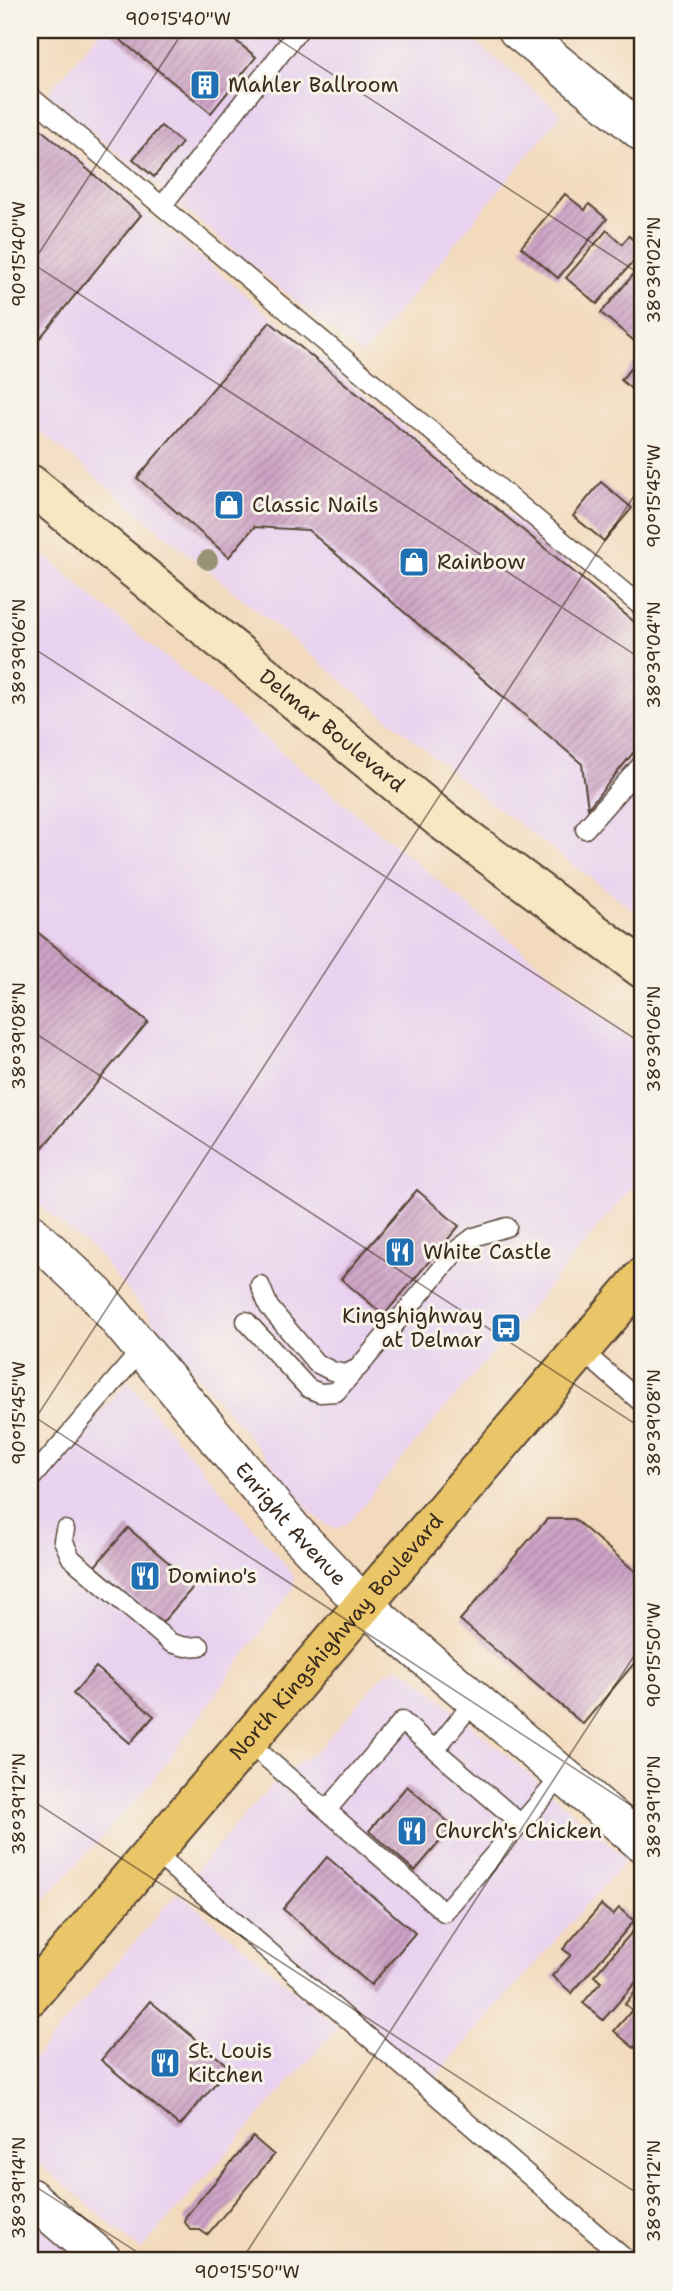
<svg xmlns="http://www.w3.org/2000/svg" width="673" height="2291" font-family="'Shantell Sans',sans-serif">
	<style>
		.built { fill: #e8d2ef }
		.building { fill: url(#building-hatch) }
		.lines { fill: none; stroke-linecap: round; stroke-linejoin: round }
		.service-casing { stroke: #574436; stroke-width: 21 }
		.minor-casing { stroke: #574436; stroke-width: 40 }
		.secondary-casing { stroke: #574436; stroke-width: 42 }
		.primary-casing { stroke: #574436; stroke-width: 42 }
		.service { stroke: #fff; stroke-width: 18 }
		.minor { stroke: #fff; stroke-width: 37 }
		.secondary { stroke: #f7e8c3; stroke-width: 38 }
		.primary { stroke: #ebc669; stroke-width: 38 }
		.tree { fill: #999376 }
		.ticks { fill: none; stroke: #3b2a1e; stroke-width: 2; stroke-opacity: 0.45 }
		.labels { text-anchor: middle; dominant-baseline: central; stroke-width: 6; stroke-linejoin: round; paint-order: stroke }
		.poi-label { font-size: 21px; fill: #3b2a1e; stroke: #f7f3e8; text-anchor: start }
		.street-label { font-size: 21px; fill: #3b2a1e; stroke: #f7f3e8 }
		.neatline { fill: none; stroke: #3b2a1e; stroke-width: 2.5 }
		.ticks-label { font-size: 18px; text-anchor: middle; fill: #3b2a1e }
	</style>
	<defs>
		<pattern id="building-hatch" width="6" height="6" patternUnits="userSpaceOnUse" patternTransform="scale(1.75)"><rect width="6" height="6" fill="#cea3c6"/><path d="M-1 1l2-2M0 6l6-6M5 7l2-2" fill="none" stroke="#a885a0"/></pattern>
	</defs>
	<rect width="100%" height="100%" fill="#f7f3e8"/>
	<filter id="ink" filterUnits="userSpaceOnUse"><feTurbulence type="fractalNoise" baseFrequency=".0143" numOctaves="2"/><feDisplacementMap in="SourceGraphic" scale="14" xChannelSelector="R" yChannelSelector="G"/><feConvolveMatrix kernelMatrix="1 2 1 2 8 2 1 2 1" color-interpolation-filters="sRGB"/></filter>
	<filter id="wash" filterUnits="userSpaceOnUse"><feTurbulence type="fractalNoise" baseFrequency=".00686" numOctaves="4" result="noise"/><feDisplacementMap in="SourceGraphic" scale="28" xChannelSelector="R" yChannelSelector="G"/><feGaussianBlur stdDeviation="1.57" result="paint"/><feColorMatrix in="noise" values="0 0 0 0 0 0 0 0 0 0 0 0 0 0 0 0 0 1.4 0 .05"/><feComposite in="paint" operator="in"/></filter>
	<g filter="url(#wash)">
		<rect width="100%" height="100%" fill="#f3dabc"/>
		<path class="built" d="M101,30H461L562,114L362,356L47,95Z
			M30,116L643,625V917L489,802L30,423Z
			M30,542L92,597L643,1049V1175L349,1522L337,1529L324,1523L311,1512L98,1255L30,1197Z
			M127,1381L285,1565L293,1575L294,1587L149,1786L30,1914V1494Z
			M396,1668L410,1673L423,1683L627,1859L432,2081L191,1876L279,1777L319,1749L386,1673Z
			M178,1892L338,2027L141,2250L30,2155V2063Z
			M30,2217L82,2261H30Z"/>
		<g id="blocks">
			<path class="building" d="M108,30H243L235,40L256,57L211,113Z
				M30,120L141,215L30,350Z
				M161,126L182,143L154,177L133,159Z
				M565,194L585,210L589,204L607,219L558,278L521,247Z
				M607,230L622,244L629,236L643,250L597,304L566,278Z
				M643,263V340L639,345L601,313Z
				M270,322L643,629V741L588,808L582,764L308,530L254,527L229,557L137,478Z
				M643,353V399L621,380Z
				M601,482L632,508L604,541L573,516Z
				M30,926L148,1022L33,1159L30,1156Z
				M417,1190L459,1226L384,1315L341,1279Z
				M547,1519H574L643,1578V1653L583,1724L460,1620Z
				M128,1528L195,1585L162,1623L95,1566Z
				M96,1667L154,1716L130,1743L73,1694Z
				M407,1786L453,1826L415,1871L369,1831Z
				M327,1857L415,1933L371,1985L283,1909Z
				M601,1905L613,1915L619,1908L634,1921L572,1993L552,1976L571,1955L563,1949Z
				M632,1932L643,1941V1974L603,2020L583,2003L601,1982L594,1976Z
				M643,1982V2037L634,2048L614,2031L632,2010L625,2004Z
				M150,2001L229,2067L180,2126L101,2060Z
				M253,2137L274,2155L207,2235L200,2230H191L184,2221L186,2216Z"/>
		</g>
	</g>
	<g filter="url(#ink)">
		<use href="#blocks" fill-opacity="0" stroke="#574436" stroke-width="2"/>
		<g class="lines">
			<g class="service-casing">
				<path id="service" d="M30,96L643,608
					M162,206L299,30
					M585,829L643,763
					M260,1285L269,1307L316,1363L332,1371L346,1374L358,1368L458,1249L474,1237L507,1227
					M246,1321L308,1388L320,1393L336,1392L356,1369
					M581,1350L643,1404
					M30,1480L143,1348
					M65,1530L63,1540L71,1558L171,1643L186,1647L200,1646
					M248,1742L444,1912L563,1775
					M435,1750L520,1823
					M327,1810L402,1721L435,1750L475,1700
					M154,1852L628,2261"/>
			</g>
			<g class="minor-casing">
				<g id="minor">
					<path d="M517,30L643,133"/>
					<path id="s1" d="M30,1232L97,1295L296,1533L365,1606L643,1844"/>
					<path d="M30,2197L105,2261"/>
				</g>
			</g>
			<g class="secondary-casing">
				<g id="secondary">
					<path id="s2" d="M30,484L443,821L643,969"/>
				</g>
			</g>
			<g class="primary-casing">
				<g id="primary">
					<path id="s3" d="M30,1996L643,1277"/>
				</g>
			</g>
			<use href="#service" class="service"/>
			<use href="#minor" class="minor"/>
			<use href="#secondary" class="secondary"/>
			<use href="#primary" class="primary"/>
		</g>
		<circle class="tree" cx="208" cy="560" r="10"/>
	</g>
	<path class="ticks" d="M264,30L643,276M30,262L643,660M30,267L184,30M30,646L643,1044M30,1030L643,1429M30,1414L643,1813M30,1427L643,482M30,1799L643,2197M30,2183L151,2261M241,2261L643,1642"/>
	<defs>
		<g id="building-square" transform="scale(1.575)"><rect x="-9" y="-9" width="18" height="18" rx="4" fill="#1f6fb2" stroke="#f7f3e8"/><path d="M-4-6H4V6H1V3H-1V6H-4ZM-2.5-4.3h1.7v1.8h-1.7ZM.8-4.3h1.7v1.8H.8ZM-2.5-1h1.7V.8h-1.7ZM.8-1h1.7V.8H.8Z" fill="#fff"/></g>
		<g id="shop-square" transform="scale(1.575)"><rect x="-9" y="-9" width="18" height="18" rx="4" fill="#1f6fb2" stroke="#f7f3e8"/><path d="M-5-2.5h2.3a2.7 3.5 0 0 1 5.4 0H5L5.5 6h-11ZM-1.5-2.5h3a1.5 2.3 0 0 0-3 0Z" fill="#fff"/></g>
		<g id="restaurant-square" transform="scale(1.575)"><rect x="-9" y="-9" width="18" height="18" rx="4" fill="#1f6fb2" stroke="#f7f3e8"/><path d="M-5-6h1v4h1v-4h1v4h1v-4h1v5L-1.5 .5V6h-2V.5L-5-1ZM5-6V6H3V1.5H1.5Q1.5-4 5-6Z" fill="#fff"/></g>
		<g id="bus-square" transform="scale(1.575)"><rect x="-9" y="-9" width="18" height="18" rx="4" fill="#1f6fb2" stroke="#f7f3e8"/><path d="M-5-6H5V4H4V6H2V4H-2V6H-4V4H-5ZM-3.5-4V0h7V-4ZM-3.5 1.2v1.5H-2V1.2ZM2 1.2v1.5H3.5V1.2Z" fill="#fff"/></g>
	</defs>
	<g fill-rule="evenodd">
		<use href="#building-square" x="205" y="85"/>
		<use href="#shop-square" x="229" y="505"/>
		<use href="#shop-square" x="414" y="562"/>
		<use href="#restaurant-square" x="400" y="1252"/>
		<use href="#bus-square" x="506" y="1328"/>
		<use href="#restaurant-square" x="145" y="1576"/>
		<use href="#restaurant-square" x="412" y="1831"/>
		<use href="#restaurant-square" x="165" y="2063"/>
	</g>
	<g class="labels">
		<g class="poi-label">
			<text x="228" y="85">Mahler Ballroom</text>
			<text x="252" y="505">Classic Nails</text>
			<text x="437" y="562">Rainbow</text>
			<text x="423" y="1252">White Castle</text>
			<text x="483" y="1316" text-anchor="end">Kingshighway<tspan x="483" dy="24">at Delmar</tspan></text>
			<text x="168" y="1576">Domino's</text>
			<text x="435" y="1831">Church's Chicken</text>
			<text x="188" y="2051">St. Louis<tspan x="188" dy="24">Kitchen</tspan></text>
		</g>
		<g class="street-label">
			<text stroke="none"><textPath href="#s2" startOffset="390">Delmar Boulevard</textPath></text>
			<text stroke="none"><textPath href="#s1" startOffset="392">Enright Avenue</textPath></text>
			<text stroke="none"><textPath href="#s3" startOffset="472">North Kingshighway Boulevard</textPath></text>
		</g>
	</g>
	<rect width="673" height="2291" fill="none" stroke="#f7f3e8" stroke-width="77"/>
	<rect x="38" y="38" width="596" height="2214" class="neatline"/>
	<g class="ticks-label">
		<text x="178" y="25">90°15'40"W</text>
		<text transform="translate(19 254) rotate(-90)" y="6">90°15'40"W</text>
		<text transform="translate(654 270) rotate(-90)" y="6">38°39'02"N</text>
		<text transform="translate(654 496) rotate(-90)" y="6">90°15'45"W</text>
		<text transform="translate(19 652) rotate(-90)" y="6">38°39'06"N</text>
		<text transform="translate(654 655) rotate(-90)" y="6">38°39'04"N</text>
		<text transform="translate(19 1036) rotate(-90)" y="6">38°39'08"N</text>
		<text transform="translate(654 1039) rotate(-90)" y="6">38°39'06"N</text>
		<text transform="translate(19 1413) rotate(-90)" y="6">90°15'45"W</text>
		<text transform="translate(654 1423) rotate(-90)" y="6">38°39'08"N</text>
		<text transform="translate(654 1655) rotate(-90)" y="6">90°15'50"W</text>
		<text transform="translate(19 1804) rotate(-90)" y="6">38°39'12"N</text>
		<text transform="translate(654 1807) rotate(-90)" y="6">38°39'10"N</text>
		<text transform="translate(19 2188) rotate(-90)" y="6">38°39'14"N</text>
		<text transform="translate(654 2191) rotate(-90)" y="6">38°39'12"N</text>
		<text x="247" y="2278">90°15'50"W</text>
	</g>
</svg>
